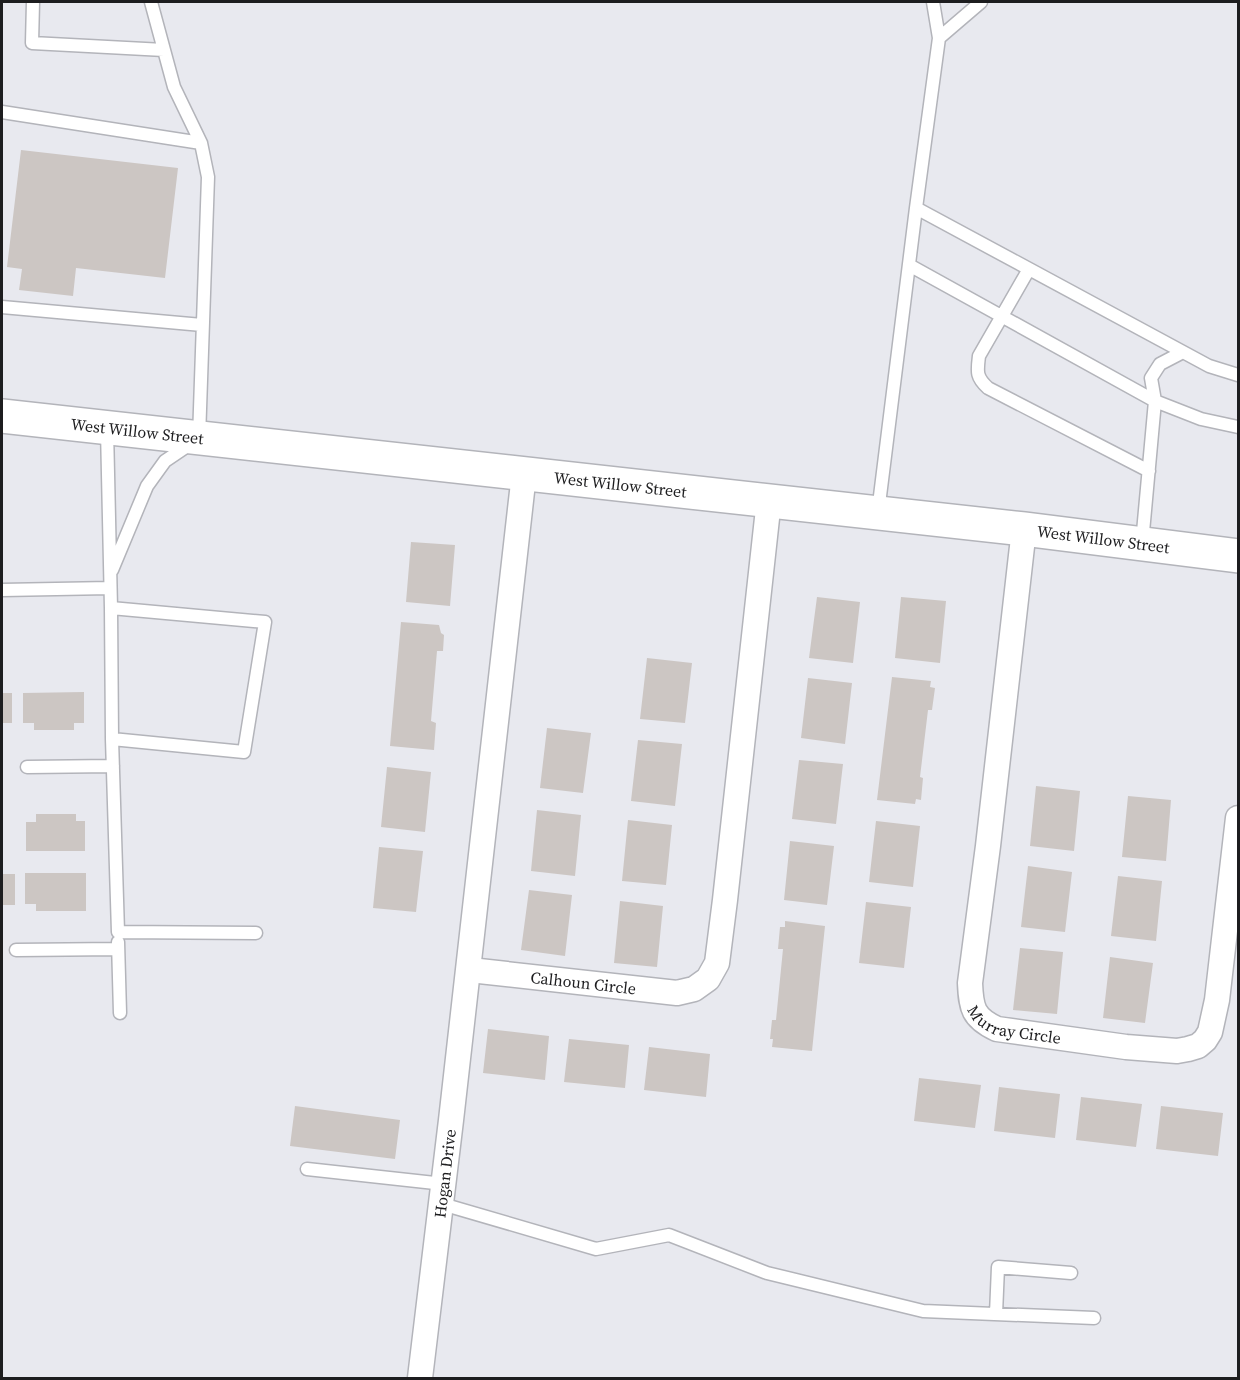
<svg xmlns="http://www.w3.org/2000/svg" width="1240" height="1380" font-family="'Source Serif 4',serif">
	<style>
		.building { fill: #ccc6c3 }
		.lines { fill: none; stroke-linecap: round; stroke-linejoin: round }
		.lane-casing { stroke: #b3b4ba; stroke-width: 15 }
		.street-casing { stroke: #b3b4ba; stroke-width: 27 }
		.secondary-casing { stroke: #b3b4ba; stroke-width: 36 }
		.lane { stroke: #fff; stroke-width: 12 }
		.street { stroke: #fff; stroke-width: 24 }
		.secondary { stroke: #fff; stroke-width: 33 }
		.labels { text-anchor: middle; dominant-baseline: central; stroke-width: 6; stroke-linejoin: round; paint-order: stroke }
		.street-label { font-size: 16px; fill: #1d1d1f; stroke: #f5f7fc }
	</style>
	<rect width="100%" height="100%" fill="#e8e9ef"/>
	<path class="building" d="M21,150L178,168L165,278L76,268L73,296L19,290L22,269L7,267Z
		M411,542L455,545L450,606L406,602Z
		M817,597L860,602L853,663L809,658Z
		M901,597L946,601L940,663L895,658Z
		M401,622L439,625L441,633L444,635L443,651H437L431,721L436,723L434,750L390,746Z
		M647,658L692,663L685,723L640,719Z
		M892,677L931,681L930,687L935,688L932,710H928L920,777L923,778L921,800L916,799L915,804L877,800Z
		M808,678L852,683L845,744L801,738Z
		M84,692V723H74V730H34V723H23V693Z
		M2,693H12V723H2Z
		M547,728L591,733L583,793L540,788Z
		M638,740L682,744L675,806L631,801Z
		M799,760L843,764L836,824L792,819Z
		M387,767L431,772L425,832L381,827Z
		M1036,786L1080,791L1074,851L1030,846Z
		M1128,796L1171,800L1166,861L1122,857Z
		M537,810L581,815L575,876L531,871Z
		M36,814H76V821H85V851H26V822H36Z
		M628,820L672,825L666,885L622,881Z
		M876,821L920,826L913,887L869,882Z
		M790,841L834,846L827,905L784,900Z
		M379,847L423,851L416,912L373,908Z
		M1028,866L1072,872L1065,932L1021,927Z
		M25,873H86V911H36V904H25Z
		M2,874H15V905H2Z
		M1118,876L1162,881L1156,941L1111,936Z
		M529,890L572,895L565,956L521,950Z
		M620,901L663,906L657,967L614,963Z
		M866,902L911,907L904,968L859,963Z
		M785,921L825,926L812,1051L772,1047L773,1039H770L772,1020H776L783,949H778L780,927H785Z
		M1020,948L1063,952L1057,1014L1013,1010Z
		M1110,957L1153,963L1145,1023L1103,1018Z
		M488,1029L549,1036L545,1080L483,1073Z
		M569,1039L629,1045L625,1088L564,1082Z
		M649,1047L710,1054L706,1097L644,1090Z
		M919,1078L981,1085L975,1128L914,1121Z
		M999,1087L1060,1094L1055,1138L994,1131Z
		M1081,1097L1142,1104L1136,1147L1076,1140Z
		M295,1106L400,1120L395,1159L290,1146Z
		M1161,1106L1223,1113L1218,1156L1156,1149Z"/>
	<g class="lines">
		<g class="lane-casing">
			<path id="lane" d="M33,2L32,43L164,50
				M939,38L981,2
				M2,112L201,143
				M916,208L1209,366L1238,375
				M909,265L1155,401L1201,419L1238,427
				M1029,269L979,356C977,372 976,377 988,388L1149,471
				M2,307L202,325
				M107,429L111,608L112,739L244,752L265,622L111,608
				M878,512L916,208L939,38L933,2
				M1142,543L1155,401L1151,378L1160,364L1183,352
				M112,570L147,486L165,461L199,438L208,177L201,143L174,87L151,2
				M2,590L110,588
				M112,739L118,932L256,933
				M27,767L113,766
				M118,942L120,1013
				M16,950L118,949
				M307,1169L444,1184
				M442,1204L596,1249L669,1235L767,1273L923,1311L1094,1318
				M996,1314L998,1267L1071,1273"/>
		</g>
		<g class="street-casing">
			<g id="street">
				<path id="s1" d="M1024,529L988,846L970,983C971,1008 973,1018 997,1029L1126,1047L1177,1051L1188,1049L1198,1046L1205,1040L1210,1032L1217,1000L1238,818"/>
				<path id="s2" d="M470,970L677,993L694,989L708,979L717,963L725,900L769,500"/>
				<path id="s3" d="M420,1378C457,1077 491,776 524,474"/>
			</g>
		</g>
		<g class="secondary-casing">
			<g id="secondary">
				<path id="s4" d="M2,416L1024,529L1238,556"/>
			</g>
		</g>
		<use href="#lane" class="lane"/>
		<use href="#street" class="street"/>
		<use href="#secondary" class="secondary"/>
	</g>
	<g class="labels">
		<g class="street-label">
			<text stroke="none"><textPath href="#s4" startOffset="136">West Willow Street</textPath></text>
			<text stroke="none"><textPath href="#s4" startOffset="622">West Willow Street</textPath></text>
			<text stroke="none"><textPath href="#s4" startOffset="1108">West Willow Street</textPath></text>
			<text stroke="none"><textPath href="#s2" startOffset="114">Calhoun Circle</textPath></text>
			<text stroke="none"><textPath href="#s1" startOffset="530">Murray Circle</textPath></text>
			<text stroke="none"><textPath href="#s3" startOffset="206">Hogan Drive</textPath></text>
		</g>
	</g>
	<rect width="1240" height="1380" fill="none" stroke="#1d1d1f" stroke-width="6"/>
</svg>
